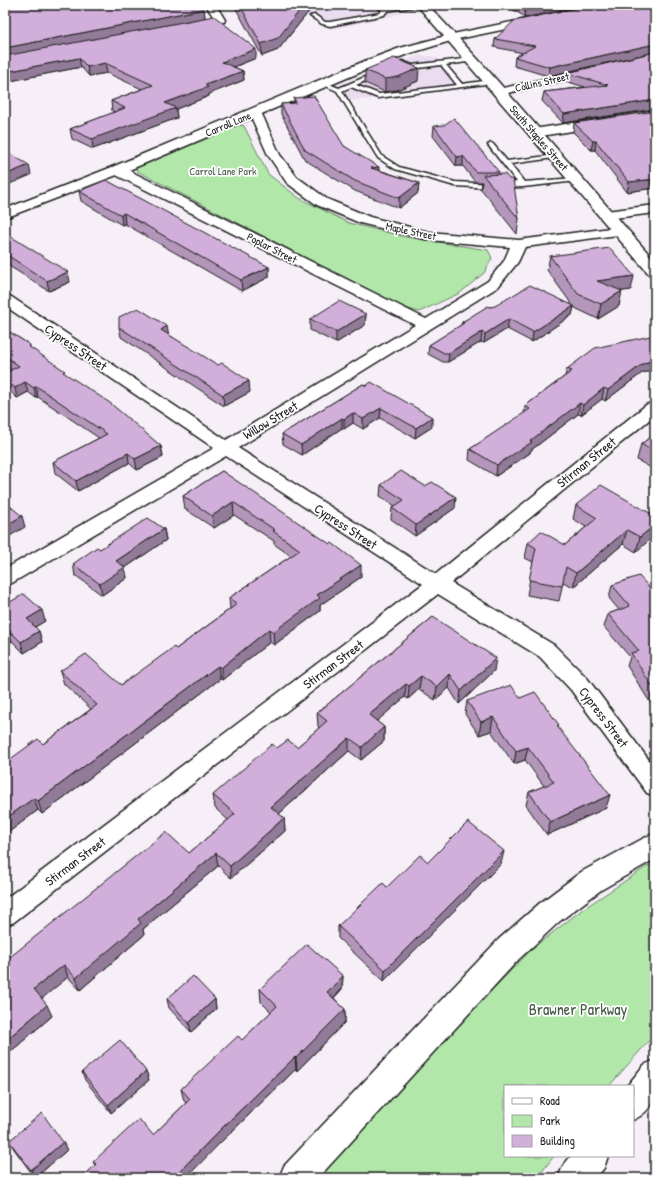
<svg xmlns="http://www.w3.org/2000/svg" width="660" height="1183" font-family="'Patrick Hand',sans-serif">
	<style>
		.built { fill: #ebdcef }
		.green { fill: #b1e8aa; stroke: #668263 }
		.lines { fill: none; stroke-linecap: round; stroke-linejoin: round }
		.service-casing { stroke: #1c1c1c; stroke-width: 3 }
		.minor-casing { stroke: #1c1c1c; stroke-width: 3 }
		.tertiary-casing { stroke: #1c1c1c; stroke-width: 3 }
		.primary-casing { stroke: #1c1c1c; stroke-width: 3 }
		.service { fill: #fff; fill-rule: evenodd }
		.minor { fill: #fff; fill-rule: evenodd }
		.tertiary { fill: #fff; fill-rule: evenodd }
		.primary { fill: #fff; fill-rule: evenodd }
		.wall { fill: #b496bb; stroke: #1c1c1c }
		.shaded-wall { fill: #927a99; stroke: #1c1c1c }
		.building { fill: #d1afda; stroke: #1c1c1c }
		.labels { text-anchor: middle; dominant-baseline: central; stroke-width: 3.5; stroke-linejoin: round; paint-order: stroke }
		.far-street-label { font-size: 11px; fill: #1c1c1c; stroke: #fff }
		.far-park-label { font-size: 11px; fill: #495947; stroke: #fff }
		.street-label { font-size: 13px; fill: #1c1c1c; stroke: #fff }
		.near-park-label { font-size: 16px; fill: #495947; stroke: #fff }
	</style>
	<rect width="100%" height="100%" fill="#f6eff8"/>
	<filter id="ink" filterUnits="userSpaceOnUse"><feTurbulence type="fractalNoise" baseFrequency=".025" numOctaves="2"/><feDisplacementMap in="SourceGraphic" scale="8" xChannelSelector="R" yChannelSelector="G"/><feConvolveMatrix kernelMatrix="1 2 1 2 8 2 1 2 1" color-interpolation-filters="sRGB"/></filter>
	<g filter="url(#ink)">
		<path class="built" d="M291,5H393L401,14L331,29Z
			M420,55L436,57L466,89L350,101L340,85Z"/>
		<path class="green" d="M235,124L244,126L268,174L299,198L349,223L406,237L488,250L492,258L484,273L460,293L419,312L399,306L137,171L135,167Z
			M655,863V1034L609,1086H505V1156H554L537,1178H319L485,997L533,948L583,909L646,867Z"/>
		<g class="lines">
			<g class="service-casing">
				<path id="service" d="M373,5H379L386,8L424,5L387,11L384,15L330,26L322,24L310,16L315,15L325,22H330L380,13L382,10Z
					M472,58L475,60L474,61L446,65L462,84L491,80L494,82L493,83L378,98L351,87L342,91L382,156L399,167L455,182L493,184L517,182L488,145L491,143L493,144L507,161L556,155V157L554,158L510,164L524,182L575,178L578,180L577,181L523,187L493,188L455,186L395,169L378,158L337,91L319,83L324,82L339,88L377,72L380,74L379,75L356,85L379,94L457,85L441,65L411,69L399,63L402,61L412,65Z"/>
			</g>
			<g class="minor-casing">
				<path id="minor" d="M206,5H216L225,20L224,22L192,29L188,28L187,26L188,24L214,18Z
					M536,17L541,20L540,22L453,40L448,37L453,34Z
					M593,68L597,69L599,71L597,73L499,95L495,94L493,92L495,90L499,89Z
					M255,108L259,110L261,112L280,155L297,177L327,199L370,217L429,232L519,240L618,227L623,228L625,231L623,234L618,235L525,247L518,262L498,287L238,448L436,574L646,405L655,402V415L451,583L554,645L587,678L655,768V796L647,793L571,690L540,657L438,594L14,922L5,926V899L423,584L226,456L12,583L5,585V569L214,448L5,306V295L10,296L226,440L415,325L112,173L111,170L112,167H122L426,319L488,281L504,261L510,247L429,240L360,223L317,205L287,183L268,155L249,112L251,110Z
					M655,110V118L534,137L530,136L528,133L530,130L534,129Z
					M655,205V213L606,219L601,218L599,215L601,212L606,211Z"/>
			</g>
			<g class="tertiary-casing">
				<path id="tertiary" d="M453,34L457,35L459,37L457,39L408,54L373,67L122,173L5,218V209L112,167L365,61L400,48Z
					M655,833V859L601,890L560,921L519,959L318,1178H279L284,1166L499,939L540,903L581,872L646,837Z
					M655,1060C655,1087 660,1108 633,1120V1086H627L644,1065Z
					M571,1156H608L604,1168L596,1178H558L563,1166Z"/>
			</g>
			<g class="primary-casing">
				<path id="primary" d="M417,5H428L486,68L655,261V276L649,274Z"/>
			</g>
			<use href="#service" class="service"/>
			<use href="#minor" class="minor"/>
			<use href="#tertiary" class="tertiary"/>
			<use href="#primary" class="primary"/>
		</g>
		<path class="wall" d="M5,5L204,9L205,18L256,58L234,67L243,71L244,80L209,94V96L176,109L177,118L93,149L72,139L70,129L115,112L112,111L111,101L142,89L107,73L89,76L81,67L5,82Z
			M234,5H314L278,50L262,56Z
			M506,5H586L524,18V16L506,6Z
			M655,5V52L548,76L514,66L515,57L523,53L494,47L495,39Z
			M655,52V109L563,123L542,101L544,92L585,87L565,81L567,73Z
			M365,70L418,81L397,90L385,92L365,83Z
			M294,98L344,146L379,170L419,183L418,193L399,208L355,191L305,160L281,114V104L294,103Z
			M655,111V188L627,192L595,150H591L573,132L574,123Z
			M434,126L499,172V174L519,219L517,234L481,189L482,182H475L463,166H456L433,136Z
			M79,191L269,267V277L242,291L125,224L122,225L81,201Z
			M5,233L70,282L49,291L9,266L8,263L5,261Z
			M550,256L631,290L621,291L619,306L598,319L575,308L574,306L572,315L532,342L507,329L484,343L481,342L448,362H443L428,354L429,345L461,325L462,322L490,307L573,306L547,270Z
			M366,314L365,325L336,343L310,330V319Z
			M119,327L168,334L250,392L224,406L121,337Z
			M5,329L30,345V348L161,446L163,457L137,470L129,463L78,491L55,473L53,462L99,438L38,397L36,398L28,392L17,398L5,386V373L12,370L5,365Z
			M655,335V370L642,373L605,401L602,399L581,415L578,414L530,451V453L496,476L469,460L470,449L524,414L525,406L565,376L567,369Z
			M363,384L432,427L415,438L380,418L363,429L353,423L344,429L342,428L302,455L283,444L282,434Z
			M655,434V470L637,460L641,444Z
			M222,471L361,577L320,605V611L274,645L270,642L222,680L220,679L42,814L38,810L5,835L43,744L91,709L64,684L60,671L121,685L176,649L230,609L229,598L291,556L274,544V541L234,515L214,528L185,509L183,496Z
			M381,485L425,486L455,508L415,536L391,519L392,508L395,506L380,496Z
			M576,505L655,516L636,552L623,544L573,587L563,582L559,601L527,595L533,562L525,558L528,543L565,545L586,527L573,519Z
			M164,529L166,540L125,568L127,578L102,595L75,575L73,564L100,549Z
			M612,585L655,594V710L627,666L630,657L604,627L608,614L619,610L609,598Z
			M5,605L45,621L35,627L39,631L42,642L24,653L12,641L5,646Z
			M433,617L494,671L459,704L449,688L435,700L419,689L408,699L405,697L376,721L384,727V741L361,760L349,751L279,814L284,818L285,831L231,878L218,866L143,929L144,935L80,990L68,977L41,998L52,1016L8,1054L5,1051V961L189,853L228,820L215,808L213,795L277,748L297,747L319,728L318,726L317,713Z
			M520,698L559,725L558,728L606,808L547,835L526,805L529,792L544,786L525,760L514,764L491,731L479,735L465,714L467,701Z
			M428,862L501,864L384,981L338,938V926L387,887Z
			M343,976L342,989L334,998L345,1009V1022L297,1071L296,1069L221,1142L95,1165L93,1162L153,1135L186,1103L184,1101L181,1089L242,1040L271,1012L261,1002L260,989Z
			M167,999H215L216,1009L191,1032L169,1008Z
			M146,1071L149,1080L111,1113L85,1080L82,1072Z
			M9,1141L67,1150L35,1178L14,1149Z"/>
		<path class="shaded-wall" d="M304,5H314L278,50L262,56L261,44Z
			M547,5H586L524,18L525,10Z
			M204,9L205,18L5,57V48Z
			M655,44V52L548,76L550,67Z
			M256,49V58L223,71L222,62Z
			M79,58L81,67L5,82V72Z
			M105,63L107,73L89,76L87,67Z
			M419,68L418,81L397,90L385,92V79Z
			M243,71L244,80L209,94V96L176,109L177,118L93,149L92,139L165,103L205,85Z
			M655,100V109L563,123L564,114Z
			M593,141H596L595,150H591Z
			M463,156V166H456L457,157Z
			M29,165L31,175L5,186V175Z
			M379,167L378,177L371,168Z
			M655,179V188L627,192L629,182Z
			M419,183L418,193L399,208V198Z
			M124,213L125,224L122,225L121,215Z
			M269,267V277L242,291L241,280Z
			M68,272L70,282L49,291L47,281Z
			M634,276L631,290L595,295L597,281Z
			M622,291L619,306L598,319L601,304Z
			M574,306L572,315L532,342L533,332Z
			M366,314L365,325L336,343V332Z
			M509,319L507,329L484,343L485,334Z
			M167,326L169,337L161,330Z
			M482,332L481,342L448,362L449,353Z
			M655,360V370L642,373L605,401L608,390L644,363Z
			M249,381L250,392L224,406L223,395Z
			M25,382L28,392L17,398L15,388Z
			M36,386L38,397L36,398L34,388Z
			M604,388L602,399L581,415L583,405Z
			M580,403L578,414L530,451V453L496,476L497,465Z
			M381,408L380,418L363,429V419Z
			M353,413V423L344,429V419Z
			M432,417V427L415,438L416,428Z
			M342,418V428L302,455L301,445Z
			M161,446L163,457L137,470L135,459Z
			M128,453L129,463L78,491L76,481Z
			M456,497L455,508L415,536L416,525Z
			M233,502L234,515L214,528L212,516Z
			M22,516L25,527L5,539V526Z
			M655,525V535L636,552L640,537Z
			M164,529L166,540L125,568L127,578L102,595L100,584L116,561Z
			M627,530L623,544L573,587L576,573Z
			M361,565V577L320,605V611L274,645L273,632L317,595Z
			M42,610L45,621L30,630L27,619Z
			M269,629L270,642L222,680L221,668Z
			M9,630L12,641L5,646V633Z
			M39,631L42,642L24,653L21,642Z
			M496,658L494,671L459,704L461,691Z
			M218,666L220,679L42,814L38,801Z
			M450,674L449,688L435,700L437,687Z
			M421,676L419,689L408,699L409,686Z
			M406,684L405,697L368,729L369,715Z
			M493,717L491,731L479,735L481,722Z
			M384,727V741L361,760L362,747Z
			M349,738V751L272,820L271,807Z
			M528,747L525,760L514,764L516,751Z
			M610,795L606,808L547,835L550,822Z
			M34,798L38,810L5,835V819Z
			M284,818L285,831L231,878L230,866Z
			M504,851L501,864L384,981L385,970Z
			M216,853L218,866L143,929L144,935L80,990L76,978L138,919Z
			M64,965L68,977L39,1001L34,989Z
			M343,976L342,989L327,1005V992Z
			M215,999L216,1009L191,1032L189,1023Z
			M47,1005L52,1016L8,1054L5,1049V1041Z
			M345,1009V1022L297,1071L296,1058Z
			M295,1057L296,1069L221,1142L186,1178H173L219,1131Z
			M146,1071L149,1080L111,1113L108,1105Z
			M63,1142L67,1150L35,1178L31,1170Z"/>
		<path class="building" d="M5,5H199L204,9L5,48Z
			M240,5H304L278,38L261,44Z
			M521,5H547L525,10L527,8Z
			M591,5H655V44L550,67L515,57L535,46L495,39L514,21Z
			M214,16L256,49L222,62L243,71L205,85L208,87L165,103L176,108L92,139L70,129L125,108L111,101L153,85L105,63L87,67L79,58L5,72V56Z
			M655,52V100L564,114L544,92L608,85L567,73Z
			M394,58L419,68L398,77L385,79L365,70Z
			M314,96L344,146L379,167L371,168L419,183L399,198L355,181L305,150L281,104L296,103L294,98Z
			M655,111V179L629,182L596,141H593L574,123Z
			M454,118L499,172H476L463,156L457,157L434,126L444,125Z
			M5,151L29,165L5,175Z
			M505,174L509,179H513L519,219L483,175Z
			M106,180L269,267L241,280L124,213L121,215L79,191Z
			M5,233L68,272L47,281L7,255H9L5,252Z
			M610,248L634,276L597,281L622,291L601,304L578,294L550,256Z
			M530,285L574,306L533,332L509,319L485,334L482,332L449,353H444L429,345L464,323L462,322L488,306L490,307L495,306Z
			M339,301L366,314L336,332L310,319Z
			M138,308L167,326L161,330L218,365L222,363L249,381L223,395L119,327V317Z
			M5,329L30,345L28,346L65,371L63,372L110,403L161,446L135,459L128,453L76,481L53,462L107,434L36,386L34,388L25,382L15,388L5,378V373L19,366L5,356Z
			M655,335V360L644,363L608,390L604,388L583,405L580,403L530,441L532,442L497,465L470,449L530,409L525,406L572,371L567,369L595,348Z
			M371,382L432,417L416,428L381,408L363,419L353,413L344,419L342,418L301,445L282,434L363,384L366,386Z
			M655,434V452L641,444Z
			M222,471L330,544L332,543L361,565L317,595L320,598L273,632L269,629L221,668L218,666L38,801L34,798L5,819V763L38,739L43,744L97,705L60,671L86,654L121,685L174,647L176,649L237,604L229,598L300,550L273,531L275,530L233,502L212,516L183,496Z
			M401,471L425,486L432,482L456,497L416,525L392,508L404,500L381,485Z
			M601,485L655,516V525L640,537L627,530L576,573L566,567L562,586L529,580L536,548L528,543L541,531L565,545L597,518L576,505Z
			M5,502L22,516L5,526Z
			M148,518L164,529L116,561L125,567L100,584L73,564L97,547L100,549Z
			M639,576L655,594V691L631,653L639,651L608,614L630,606L612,585Z
			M24,594L42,610L27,619L39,631L21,642L9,630L5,633V605Z
			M433,617L496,658L461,691L450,674L437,687L421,676L409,686L406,684L369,715L384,727L362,747L349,738L271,807L284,818L230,866L216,853L138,919L141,923L76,978L64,965L34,989L47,1005L5,1041V961L166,832L189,853L235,814L213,795L272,744L277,748L288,740L297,747L327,721L317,713Z
			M511,685L520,698L535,692L559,725L557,726L610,795L550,822L529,792L554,782L528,747L516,751L493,717L481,722L467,701Z
			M468,822L504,851L385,970L338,926L383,883L387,887L420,855L428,862Z
			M307,944L343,976L327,992L345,1009L296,1058L295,1057L219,1131L173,1178H82L96,1164L93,1162L139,1119L153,1135L190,1099L181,1089L238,1036L242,1040L277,1006L260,989Z
			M193,976L215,999L189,1023L167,999Z
			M120,1040L146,1071L108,1105L82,1072Z
			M42,1113L63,1142L31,1170L9,1141Z"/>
	</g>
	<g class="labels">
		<g class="far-street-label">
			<text transform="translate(542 82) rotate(-13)">Collins Street</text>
			<text transform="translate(228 124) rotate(-23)">Carroll Lane</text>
			<text transform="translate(539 138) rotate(49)">South Staples Street</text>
			<text transform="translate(411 231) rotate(12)">Maple Street</text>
			<text transform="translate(272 248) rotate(27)">Poplar Street</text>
		</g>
		<g class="far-park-label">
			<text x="223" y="171">Carrol Lane Park</text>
		</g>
		<g class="street-label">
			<text transform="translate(76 347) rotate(34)">Cypress Street</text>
			<text transform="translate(270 420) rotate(-31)">Willow Street</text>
			<text transform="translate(586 462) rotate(-39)">Stirman Street</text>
			<text transform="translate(346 526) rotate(33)">Cypress Street</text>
			<text transform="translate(333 664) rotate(-37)">Stirman Street</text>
			<text transform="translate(604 717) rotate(53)">Cypress Street</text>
			<text transform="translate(75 861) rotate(-37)">Stirman Street</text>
		</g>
		<g class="near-park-label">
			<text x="578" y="1009">Brawner Parkway</text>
		</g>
	</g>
	<rect width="660" height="1183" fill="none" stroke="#fff" stroke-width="20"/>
	<rect x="10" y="10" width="640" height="1163" fill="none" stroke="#1c1c1c" stroke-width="1.5" filter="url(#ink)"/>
	<rect x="504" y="1085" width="130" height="72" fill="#ffffff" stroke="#a4a4a4"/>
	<rect x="512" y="1098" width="20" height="6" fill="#ffffff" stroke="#a4a4a4"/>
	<text x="540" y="1105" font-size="12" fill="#1c1c1c">Road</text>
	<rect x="512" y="1115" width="20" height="12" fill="#b1e8aa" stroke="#a4a4a4"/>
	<text x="540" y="1125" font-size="12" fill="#1c1c1c">Park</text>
	<rect x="512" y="1135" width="20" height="12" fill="#d1afda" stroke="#a4a4a4"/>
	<text x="540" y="1145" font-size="12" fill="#1c1c1c">Building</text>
</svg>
